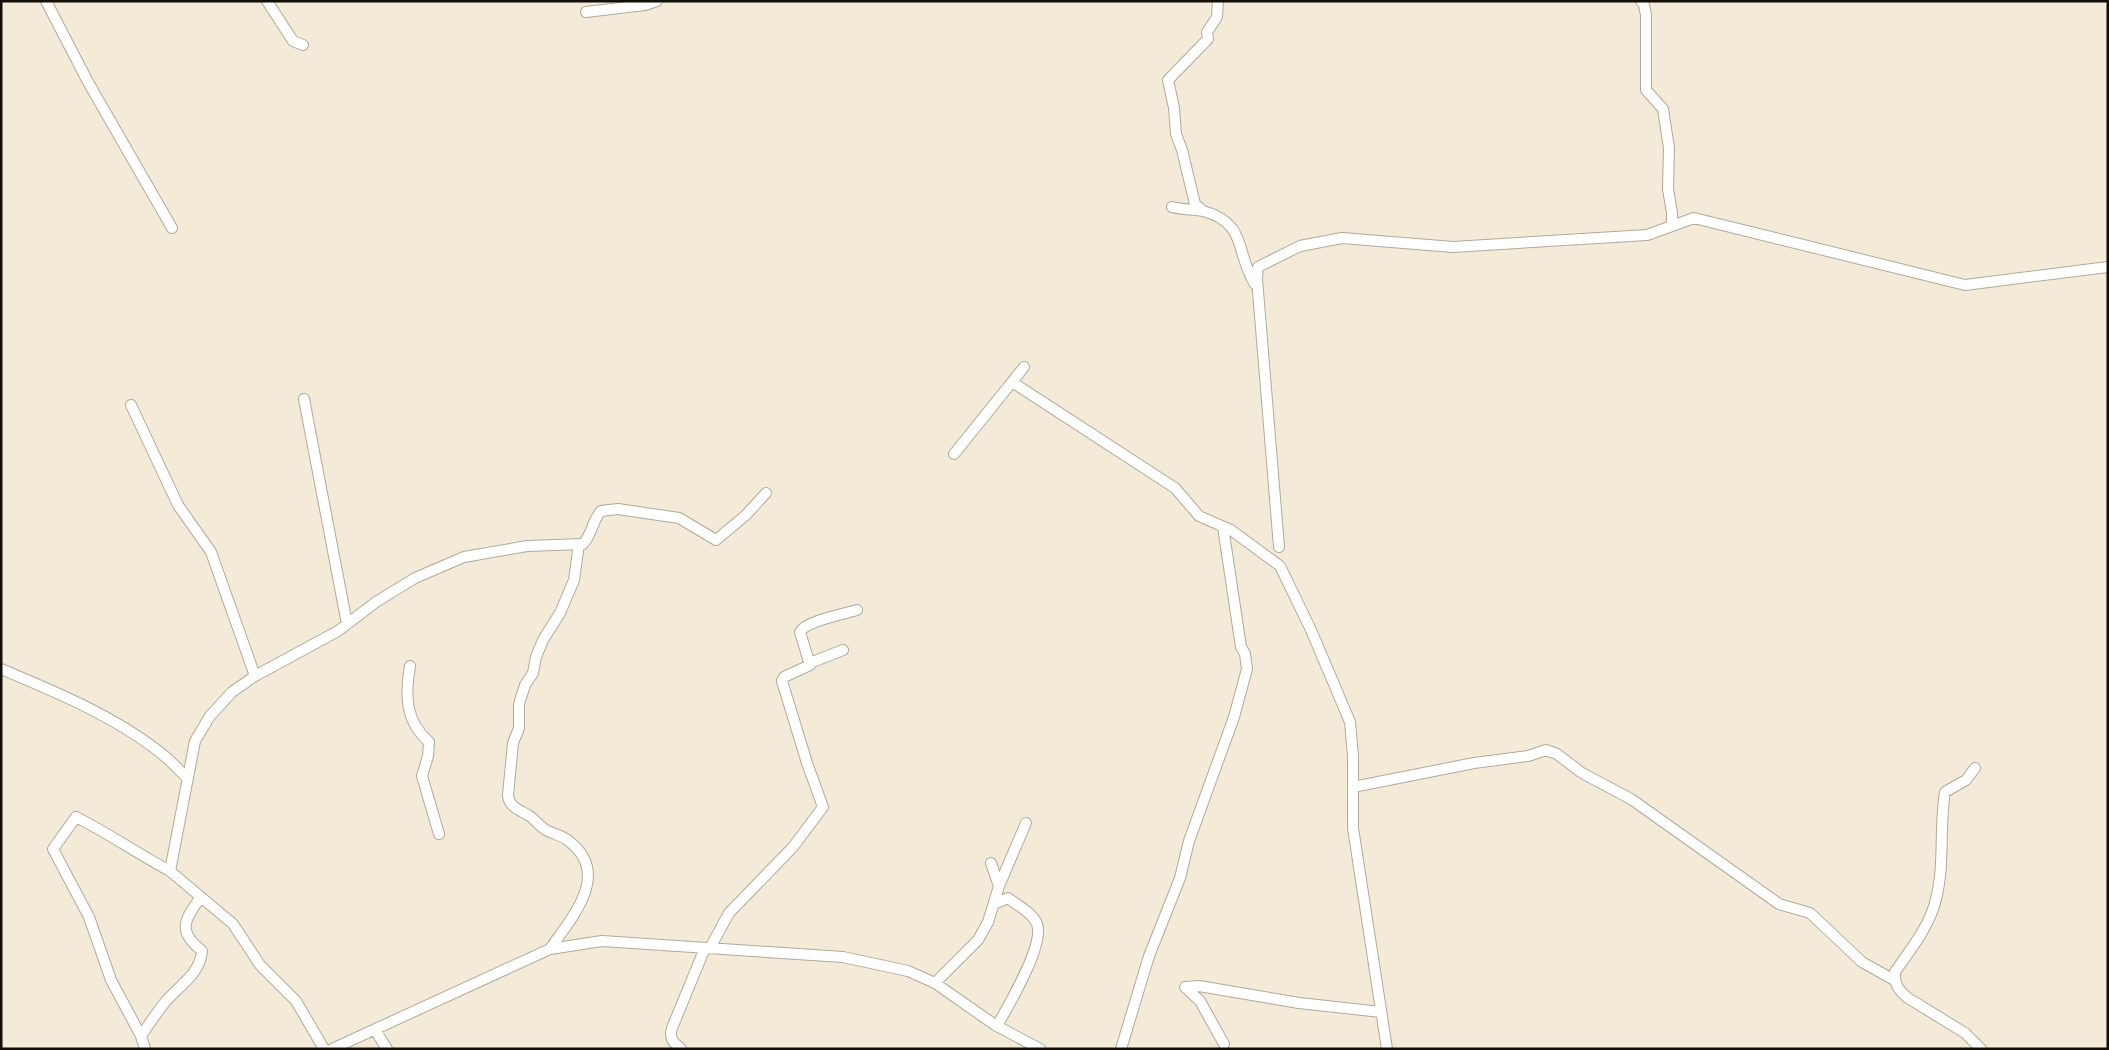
<svg xmlns="http://www.w3.org/2000/svg" width="2109" height="1050" font-family="'IBM Plex Serif',serif">
	<style>
		.lines { fill: none; stroke-linecap: round; stroke-linejoin: round }
		.minor-casing { stroke: #b2aa98; stroke-width: 12 }
		.minor { stroke: #fff; stroke-width: 10 }
	</style>
	<rect width="100%" height="100%" fill="#f3ebd8"/>
	<g class="lines">
		<g class="minor-casing">
			<path id="minor" d="M46,1L88,82L172,228
				M267,1L293,41L303,45
				M1641,1L1644,5L1646,15V90L1663,109L1669,148L1668,189L1672,213V226
				M586,12L645,5L657,1
				M1172,207C1182,210 1193,209 1203,211C1248,223 1235,253 1255,284L1256,280
				M1203,211L1195,204L1182,150L1176,134L1174,108L1168,80L1208,39L1207,32L1217,17L1218,1
				M1024,367L1012,382L1175,488L1199,516L1231,530L1280,566L1311,630L1350,722L1353,756V828L1387,1049
				M304,399L347,624
				M131,405L178,505L211,552L255,676
				M954,454L1012,382
				M1279,547L1257,279L1258,267L1300,246L1342,238L1453,247L1647,235L1694,218L1965,285L2108,267
				M810,663L843,650
				M410,666C405,695 405,721 429,742L428,756L422,776L439,834
				M1,669C56,692 116,717 162,754C171,761 179,770 187,778
				M1975,768L1966,780L1945,792C1939,827 1945,864 1936,899C1930,926 1910,950 1895,972C1894,984 1899,991 1908,998L1965,1033L1981,1049
				M1353,787L1474,763L1528,756L1546,750L1557,754L1582,773L1631,799L1779,904L1810,913L1862,962L1894,980
				M999,886L1026,823
				M994,904L1008,898C1017,905 1034,914 1037,924C1045,945 1008,1006 997,1026
				M710,948L729,913L793,847L823,807L807,763L782,681L784,677L810,665L800,632C805,621 844,614 857,610
				M550,949C572,917 611,875 570,842C564,836 553,834 546,830C539,826 535,819 528,815C519,810 509,807 508,795L513,743L519,728V704L525,685L533,673L536,657L543,640L560,613L574,580L579,544
				M935,983L978,940L988,922L999,886L991,863
				M375,1030L387,1049
				M141,1036L111,980L89,917L53,849L76,817C108,833 138,854 170,871
				M1224,1044L1200,1001L1185,987L1199,986L1299,1003L1381,1012
				M145,1049L141,1036C149,1024 157,1012 166,1001C180,985 200,974 202,951C177,931 184,921 200,898
				M324,1049L296,1001L260,965L233,924L170,871L195,741L210,716L232,692L255,676L338,631L376,602L415,578L464,557L527,546L583,544C593,533 592,521 601,511L618,509L679,518L716,540L746,515L766,493
				M332,1049L550,949L602,941L843,957L908,971L935,983L995,1025L1040,1049
				M681,1049C673,1042 669,1039 672,1028L705,948
				M1121,1049L1149,956L1180,878L1189,841L1234,717L1247,669L1245,654L1241,647L1223,527"/>
		</g>
		<use href="#minor" class="minor"/>
	</g>
	<rect width="2109" height="1050" fill="none" stroke="#120f09" stroke-width="5"/>
</svg>
